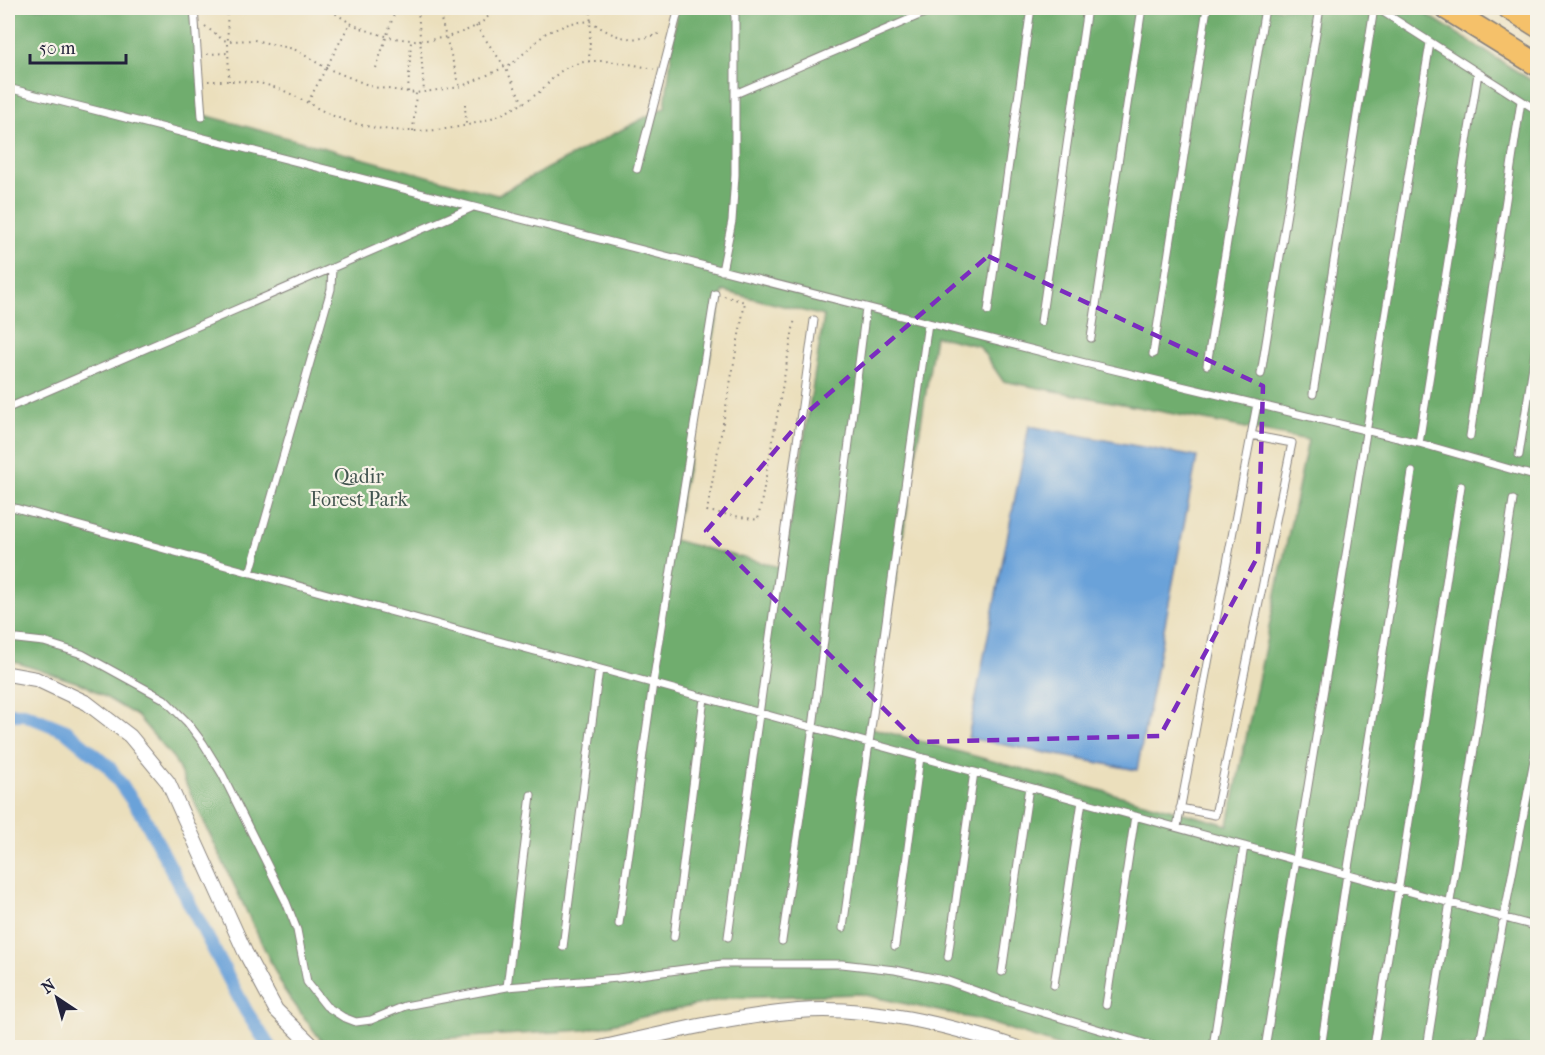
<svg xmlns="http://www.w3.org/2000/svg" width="1545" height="1055" font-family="'IM FELL French Canon',serif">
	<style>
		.forest { fill: #70ad6e; stroke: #496854; stroke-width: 1.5; fill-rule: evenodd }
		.water { fill: #6ba2d9; stroke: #46628a; stroke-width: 1.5 }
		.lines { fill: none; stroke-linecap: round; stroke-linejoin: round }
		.canal { stroke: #6ba2d9; stroke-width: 14 }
		.service-casing { stroke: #86807c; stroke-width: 9 }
		.minor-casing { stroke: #86807c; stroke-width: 16 }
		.trunk-casing { stroke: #86807c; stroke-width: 25 }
		.path { stroke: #86807c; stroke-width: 2; stroke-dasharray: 1.5 4.5; stroke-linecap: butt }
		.service { stroke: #fff; stroke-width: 7 }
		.minor { stroke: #fff; stroke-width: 14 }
		.trunk { stroke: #f5c16b; stroke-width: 22 }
		.marked { fill: none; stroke: #7b2cbf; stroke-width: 4.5; stroke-dasharray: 12 8; stroke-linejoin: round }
		.labels { text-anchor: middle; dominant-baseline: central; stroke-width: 4.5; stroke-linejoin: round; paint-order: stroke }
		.park-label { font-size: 20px; fill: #42544f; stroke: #f7f3e8 }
	</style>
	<rect width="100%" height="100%" fill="#f7f3e8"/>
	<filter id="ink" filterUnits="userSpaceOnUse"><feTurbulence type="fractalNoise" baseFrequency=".0167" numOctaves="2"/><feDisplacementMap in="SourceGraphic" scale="12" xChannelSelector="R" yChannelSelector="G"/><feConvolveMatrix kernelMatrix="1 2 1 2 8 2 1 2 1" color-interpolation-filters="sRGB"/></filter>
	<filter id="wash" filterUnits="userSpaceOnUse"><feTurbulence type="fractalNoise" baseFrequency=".008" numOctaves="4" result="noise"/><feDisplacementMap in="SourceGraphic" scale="24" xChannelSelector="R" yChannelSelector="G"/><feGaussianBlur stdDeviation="1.35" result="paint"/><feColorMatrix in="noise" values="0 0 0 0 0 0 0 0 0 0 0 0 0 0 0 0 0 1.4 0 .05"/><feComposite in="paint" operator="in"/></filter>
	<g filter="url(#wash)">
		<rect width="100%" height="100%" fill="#ebdfbc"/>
		<path class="forest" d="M8,8H195L204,115L497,195L665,107L677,8H1417L1537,84V1047H1063L984,1021L860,994L728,998L585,1030L385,1042L370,1047H340L320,1039L284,990L174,759L137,716L85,685L15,662H8ZM723,291L824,316L783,568L673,540ZM935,336L979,346L1003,381L1308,440L1228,825L872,728Z"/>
		<path class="water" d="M1029,426L1197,457L1137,770L968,738Z"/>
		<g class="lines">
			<path class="canal" d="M8,714H24L66,731L108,766L144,817L246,1011L270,1048"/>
		</g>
	</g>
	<g filter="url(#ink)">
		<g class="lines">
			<g class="service-casing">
				<path id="service" d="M194,8L202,117
					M1377,8L1538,111
					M8,88L1085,363L1419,443L1538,477
					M735,94L936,8
					M637,169L679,8
					M722,271L732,221L735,175V16L732,8
					M988,311L1031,8
					M1041,322L1087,8
					M1091,338L1142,8
					M1153,354L1207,8
					M1207,365L1265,8
					M1261,374L1320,8
					M1313,394L1374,8
					M8,408L471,208
					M1470,436L1521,101
					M1419,443L1478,73
					M1519,455L1538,334
					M8,506L1538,927
					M250,573L331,289L332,268
					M8,638L44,642L82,654L164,699L187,722L203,743L222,774L286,902L297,930L307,982L326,1006L343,1017L356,1022L371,1020L405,1006L507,987L618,978L722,964H842L895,970L948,981L998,999L1160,1048
					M1180,808L1215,815L1292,443L1251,435
					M1177,827L1257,404
					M619,924L653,683L715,294
					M843,928L928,323
					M674,937L704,698
					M728,937L814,320
					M782,941L813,727L866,308
					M895,946L920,757
					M563,947L599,669
					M948,957L974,772
					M1002,972L1029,787
					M1054,985L1082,801
					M507,987L531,795
					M1106,1005L1135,816
					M1214,1040L1244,846
					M1374,1047L1461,486
					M1265,1048L1430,43
					M1321,1048L1347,874L1412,472
					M1427,1048L1513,500
					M1479,1048L1538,739"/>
			</g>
			<g class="minor-casing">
				<path id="minor" d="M8,674L36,679L87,703L130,736L168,782L245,952L276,1010L315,1048
					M600,1048C666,1033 731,1017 798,1011C870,1005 949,1025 1018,1048"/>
			</g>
			<g class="trunk-casing">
				<path id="trunk" d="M1446,8L1538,65
					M1509,8L1538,26"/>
			</g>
			<path class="path" d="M227,8L229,81
				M325,8C335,12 344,20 354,25C395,43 434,47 476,26C484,22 490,14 497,8
				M407,8L438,9L443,8
				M418,9L424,92
				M438,9L460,87
				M205,26L223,40L228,41L254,40L294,49L326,68L373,87L416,93L460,87L492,73L513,63L546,33L571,23L591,21C614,39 636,44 663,32
				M476,26L505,67L523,103
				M207,54L228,53
				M589,62L591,8
				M376,68L396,8
				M208,81C228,81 248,80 267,85C290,91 308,104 329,114C362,129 400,133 436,130C472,127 509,115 538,93C550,83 557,70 573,65C595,56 631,64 654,69
				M408,92L411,41
				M308,102L350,23
				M465,104L466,125
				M413,131L416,93
				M724,296L745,302L707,511L758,520L795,318"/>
			<use href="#service" class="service"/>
			<use href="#minor" class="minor"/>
			<use href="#trunk" class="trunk"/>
		</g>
	</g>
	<path class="marked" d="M988,256L1263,386L1258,556L1160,736L917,742L706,531L810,410Z"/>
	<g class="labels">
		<g class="park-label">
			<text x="359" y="476">Qadir<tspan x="359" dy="23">Forest Park</tspan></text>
		</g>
	</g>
	<rect width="1545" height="1055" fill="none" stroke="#f7f3e8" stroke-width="30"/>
	<g transform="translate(57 998) rotate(324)" stroke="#f7f3e8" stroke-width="4.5" paint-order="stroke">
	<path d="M0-4.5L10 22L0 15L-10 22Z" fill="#22223b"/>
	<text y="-9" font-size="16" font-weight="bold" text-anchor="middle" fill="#22223b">N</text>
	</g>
	<path d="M30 54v9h96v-9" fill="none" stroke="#22223b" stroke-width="3"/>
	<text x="39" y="54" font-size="18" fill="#22223b" stroke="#f7f3e8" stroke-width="4.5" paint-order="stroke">50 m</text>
</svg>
